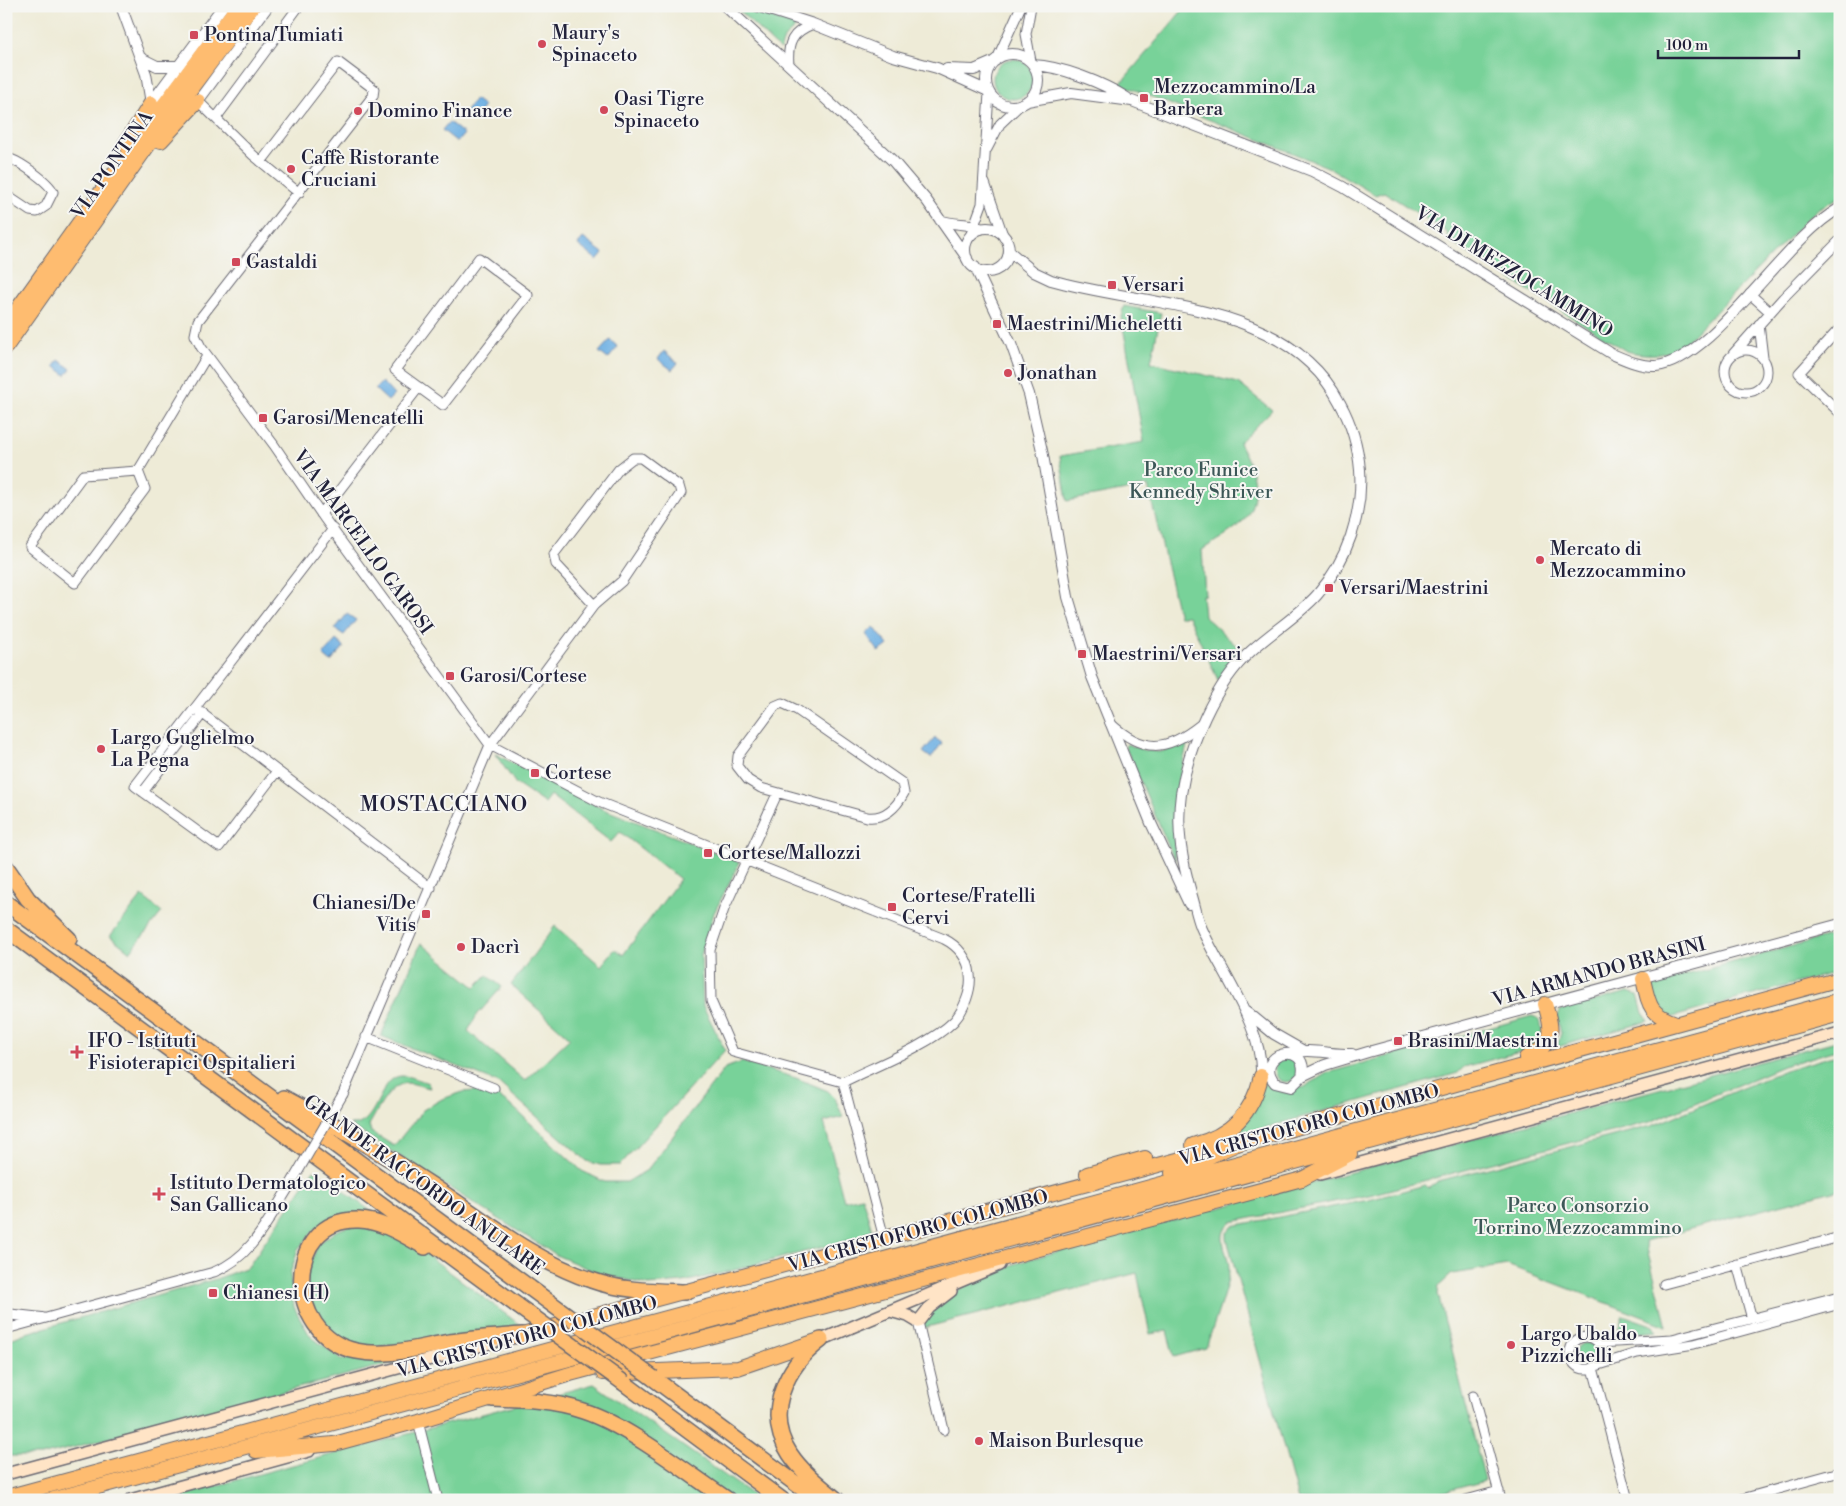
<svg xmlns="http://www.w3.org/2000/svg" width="1846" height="1506" font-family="'Libre Bodoni',serif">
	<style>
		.green { fill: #78d299; stroke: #4d7a6a }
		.water { fill: #6eb0e3; stroke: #48698f }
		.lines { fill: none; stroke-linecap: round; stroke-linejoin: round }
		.minor-casing { stroke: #696872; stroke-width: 11 }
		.tertiary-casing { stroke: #696872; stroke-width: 12 }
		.secondary-casing { stroke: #696872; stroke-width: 14 }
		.primary-casing { stroke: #696872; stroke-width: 16 }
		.trunk-casing { stroke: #696872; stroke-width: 16 }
		.motorway-casing { stroke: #696872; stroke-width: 18 }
		.minor { stroke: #fff; stroke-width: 9 }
		.tertiary { stroke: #fff; stroke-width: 10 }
		.secondary { stroke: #ffe4c6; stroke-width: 11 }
		.primary { stroke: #febc70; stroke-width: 14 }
		.trunk { stroke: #febc70; stroke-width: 14 }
		.motorway { stroke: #febc70; stroke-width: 15 }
		.minor-bridge-casing { stroke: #696872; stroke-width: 11; stroke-linecap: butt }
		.motorway-bridge-casing { stroke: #696872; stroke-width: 18; stroke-linecap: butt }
		.minor-bridge { stroke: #fff; stroke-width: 9 }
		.motorway-bridge { stroke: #febc70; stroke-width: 15 }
		.poi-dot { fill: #d1495b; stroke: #f6f6f2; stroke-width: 2 }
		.labels { text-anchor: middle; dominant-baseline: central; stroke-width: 4; stroke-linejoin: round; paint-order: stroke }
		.poi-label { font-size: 19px; fill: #22223b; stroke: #f6f6f2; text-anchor: start }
		.street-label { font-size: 19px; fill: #22223b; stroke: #f6f6f2 }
		.park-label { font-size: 19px; fill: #3c5757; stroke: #f6f6f2 }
		.quarter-label { font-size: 21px; letter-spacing: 1px; fill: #22223b; stroke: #f6f6f2 }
	</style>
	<rect width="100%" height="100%" fill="#f6f6f2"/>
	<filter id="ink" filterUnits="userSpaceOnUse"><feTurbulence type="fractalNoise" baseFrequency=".02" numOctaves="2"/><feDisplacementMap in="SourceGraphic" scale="10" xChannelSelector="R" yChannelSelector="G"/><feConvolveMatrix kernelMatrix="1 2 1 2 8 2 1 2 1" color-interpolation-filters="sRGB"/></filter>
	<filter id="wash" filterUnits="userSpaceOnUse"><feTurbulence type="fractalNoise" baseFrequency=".0096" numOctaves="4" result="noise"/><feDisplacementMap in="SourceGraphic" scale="20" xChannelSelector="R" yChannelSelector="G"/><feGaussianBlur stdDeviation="1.12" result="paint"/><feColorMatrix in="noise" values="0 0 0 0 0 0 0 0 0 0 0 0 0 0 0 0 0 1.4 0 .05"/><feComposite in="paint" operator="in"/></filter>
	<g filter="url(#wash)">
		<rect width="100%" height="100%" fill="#eeebd7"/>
		<path class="green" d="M734,6L795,25L796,27L785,37L780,50Z
			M1186,6H1840V197L1819,208L1809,217L1682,346C1663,356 1647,356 1626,351L1449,241L1447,232L1384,192L1375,195L1330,168L1120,84Z
			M993 79a20 20 0 1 1 40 0a20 20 0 1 1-40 0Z
			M1124,306L1161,313L1151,362L1238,383L1272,410L1239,443C1253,467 1264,500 1241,523C1229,534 1215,541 1202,550L1205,595H1202L1204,616L1241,650L1218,680L1188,616L1179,617L1148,486L1067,501L1060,456L1144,442L1121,316Z
			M1127,744L1143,750L1159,752L1187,745L1176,794L1175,861L1125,746Z
			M495,754L603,809L740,862L714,913L701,955L703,1006L725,1050L620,1165H600L587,1161L499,1083L381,1036L421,943L475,987L487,975L502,987L477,1015L468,1031L525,1081L570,1038L511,985L555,926L601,966L615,949L623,955L680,879L620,832L611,842L550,795L544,803L516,784Z
			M142,896L162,912L130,952L110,936Z
			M1840,933V971L1673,1017L1663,1015L1650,991L1657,983Z
			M1628,992L1638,995L1643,1013L1649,1021L1557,1047L1561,1033L1557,1017L1561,1010Z
			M1532,1016L1537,1018C1545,1030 1543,1040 1531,1049L1464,1067L1458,1073L1232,1137V1140L1218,1144L1267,1080L1282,1092H1291L1301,1086L1303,1088L1327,1073Z
			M1840,1040V1049L1783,1066L1650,1122L1369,1195L1231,1222C1214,1236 1229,1251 1229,1269C1230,1281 1211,1332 1206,1348L1174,1357L1167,1331L1150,1334L1137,1273L923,1328C922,1311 971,1281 986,1274C1000,1268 1016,1264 1030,1259Z
			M1840,1054V1189L1645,1241L1667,1326L1507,1265L1452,1274L1439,1286L1438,1294L1485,1481L1412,1500H1298L1227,1239V1232L1232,1226L1369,1200L1425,1185L1429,1188L1438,1181L1652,1126L1785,1070Z
			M1274 1070a12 12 0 1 1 24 0a12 12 0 1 1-24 0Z
			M742,1062L796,1078L828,1091L835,1098L843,1117L824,1122L844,1201L862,1197L871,1226L872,1231L869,1235L719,1274L683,1282L649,1285L600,1274L556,1255L350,1125C378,1128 378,1077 401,1076C410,1076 420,1080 428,1083L430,1088C422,1087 415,1083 407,1083C389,1084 377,1112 369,1125L371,1132L394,1146L423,1110L442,1099L463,1092L484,1090L493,1093L514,1108L582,1171L605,1182H627L647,1170L725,1068Z
			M314,1170L371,1211L344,1215L315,1229L298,1250L290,1274L294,1307L310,1336L341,1359H407L41,1456H6V1341L23,1334L216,1279L248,1267Z
			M349,1226L379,1228L422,1251L524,1328L375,1347L350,1343L330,1335L309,1308L307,1273L318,1244L336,1231Z
			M1623,1315L1654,1326L1657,1331L1616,1335Z
			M1575 1354a11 11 0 1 1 22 0a11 11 0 1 1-22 0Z
			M594,1384L760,1500H163Z"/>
		<path class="water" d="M475,99L484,106L473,121L464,114Z
			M449,122L464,134L457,142L442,130Z
			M583,238L603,253L597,260L578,245Z
			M610,340L618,347L608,359L599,352Z
			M664,351L678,363L672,370L658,359Z
			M59,360L71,369L66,375L54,366Z
			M382,382L394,395L388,401L375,389Z
			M347,614L356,620L344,635L335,629Z
			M874,627L888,645L879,652L866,634Z
			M336,640L344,647L331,662L323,655Z
			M935,738L942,743L931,758L923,752Z"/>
	</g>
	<g filter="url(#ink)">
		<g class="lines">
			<g class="minor-casing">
				<path id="minor" d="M1031,6L1026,34L1031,61
					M997,59L1021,6
					M789,65C787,43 792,32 813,24
					M198,101L253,155L299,193
					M216,118L299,6
					M987,149L1000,124L1022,103
					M6,158C17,159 49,182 53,192L46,206L37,212L30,211L6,195
					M261,162L338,62L374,89L373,96L198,321L195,335L201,347L274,445L324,518L490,745L599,802L944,939C958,946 969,959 970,975C972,989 964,1010 954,1021C930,1045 875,1066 843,1082
					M985,183L1004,238
					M971,234L982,204L989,93
					M479,258L528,295L443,405L395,370Z
					M1750,294L1770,312
					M1759,324L1763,358
					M1840,328L1799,373L1840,413
					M1725 371a21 21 0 1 1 42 0a21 21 0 1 1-42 0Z
					M1733,354L1783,298L1840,240
					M138,471L145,489L75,583L30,547L83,475Z
					M138,471L207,356
					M321,514L419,387
					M333,529L195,708L431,888
					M782,703L797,710L902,783L904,793C896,808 884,819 867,817L761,788L748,780L737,766L738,756L775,706Z
					M195,708L135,786L219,847L277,771
					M1110,723C1143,753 1166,752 1200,725
					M143,792L203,713
					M777,794L724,909L710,950L711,1001L733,1052L843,1082
					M366,1037L494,1088
					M843,1082L884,1238
					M343,1094L490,745L594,605L622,581L681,493L679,486L641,458H633L619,469L554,554L556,564L594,605
					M1737,1264L1752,1319
					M1664,1284L1840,1237
					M918,1322L944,1430
					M6,1329L214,1272C252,1257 268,1220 289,1187
					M1570 1353a16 16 0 1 1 32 0a16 16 0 1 1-32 0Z
					M1598,1343L1672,1339L1840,1296
					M1596,1366L1637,1353L1694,1344L1840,1304
					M1593,1368L1628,1500
					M1473,1396L1501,1500
					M418,1421L438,1500
					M1466,1500L1499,1491
					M1738,1500L1840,1472"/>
			</g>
			<g class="tertiary-casing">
				<path id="tertiary" d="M121,6L146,74L151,103
					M725,6L893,161L927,201L967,258
					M757,6L813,24L893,56L937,68L988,91
					M986 80a26 26 0 1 1 52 0a26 26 0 1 1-52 0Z
					M141,58L157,66H178
					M1033,65C1061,66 1103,83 1127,98
					M947,69L974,70L995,61
					M198,101L268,6
					M1027,101L1071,93L1132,101L1312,171L1343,187L1612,354C1626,360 1641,367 1656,366C1714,360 1784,239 1840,208
					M151,103L223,6
					M940,220C955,226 971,222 981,229
					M965 250a22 22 0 1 1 44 0a22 22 0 1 1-44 0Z
					M1010,252L1034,272L1051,280C1148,308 1287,301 1340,403C1351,423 1358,446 1360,470C1363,514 1347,561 1317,595C1298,616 1273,631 1251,651C1215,683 1188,747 1181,794C1176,830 1182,861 1192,896C1195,906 1197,917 1201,927C1220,971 1264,1028 1261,1076
					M975,267L1011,344L1029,394L1043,455L1068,597L1092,677L1151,823L1189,904
					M1246,1011L1274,1034L1302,1050
					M1291,1054C1306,1047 1333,1055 1352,1054
					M1302,1076C1310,1039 1251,1053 1275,1083L1291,1087L1302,1076L1325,1065L1368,1052L1840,924
					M6,1314L42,1318"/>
			</g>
			<g class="secondary-casing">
				<path id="secondary" d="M1320,1174L1840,1033
					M890,1311L908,1316L918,1322L929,1308L951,1291
					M821,1340L999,1265
					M6,1474L494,1342
					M130,1500L309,1451"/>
			</g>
			<g class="primary-casing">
				<path id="primary" d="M1643,979C1649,1005 1649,1014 1676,1023
					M1526,1058C1555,1042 1554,1034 1545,1004
					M1193,1145C1230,1136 1253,1114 1261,1076
					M1087,1174L1145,1158
					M522,1335L1237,1144L1840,979
					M603,1373L738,1368L819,1340
					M334,1444L418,1421L570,1374L1302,1179"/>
			</g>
			<g class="trunk-casing">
				<path id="trunk" d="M161,141L198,101
					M125,144L151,103
					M6,325L148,126L238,6
					M6,347L147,147L253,6
					M1172,1173L1237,1144
					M1302,1179L1350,1154
					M256,1451L334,1444
					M6,1497L1840,1000
					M50,1500L1840,1014"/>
			</g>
			<g class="motorway-casing">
				<path id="motorway" d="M6,867L28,899L69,939
					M6,903L530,1288
					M6,929L518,1306
					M284,1098C335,1125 386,1155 434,1187C484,1220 534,1261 591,1280C621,1291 654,1291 685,1292
					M425,1247C405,1236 383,1221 359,1220C283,1217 283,1336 356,1351C387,1358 420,1347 450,1342C474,1338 498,1337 522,1335
					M821,1340C786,1366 763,1413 790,1454C802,1472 820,1486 837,1500
					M653,1378L818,1500
					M624,1383L782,1500
					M492,1399C522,1400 554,1401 583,1411C629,1426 686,1472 728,1500"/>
			</g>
			<use href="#minor" class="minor"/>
			<use href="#tertiary" class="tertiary"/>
			<use href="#secondary" class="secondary"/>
			<use href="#primary" class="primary"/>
			<use href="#trunk" class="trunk"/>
			<use href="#motorway" class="motorway"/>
			<g class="minor-bridge-casing">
				<path id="minor-bridge" d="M289,1187L343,1094"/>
			</g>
			<g class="motorway-bridge-casing">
				<path id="motorway-bridge" d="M530,1288L653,1378
					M518,1306L624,1383"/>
			</g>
			<use href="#minor-bridge" class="minor-bridge"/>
			<use href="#motorway-bridge" class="motorway-bridge"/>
		</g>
	</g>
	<g class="poi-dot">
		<rect x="189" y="30" width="10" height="10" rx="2.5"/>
		<circle cx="542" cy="44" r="5"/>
		<rect x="1139" y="93" width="10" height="10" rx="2.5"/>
		<circle cx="604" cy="110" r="5"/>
		<circle cx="358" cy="111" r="5"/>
		<circle cx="291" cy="169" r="5"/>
		<rect x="231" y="257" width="10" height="10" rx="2.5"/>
		<rect x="1107" y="280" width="10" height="10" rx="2.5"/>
		<rect x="992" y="319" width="10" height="10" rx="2.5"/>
		<circle cx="1008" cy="373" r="5"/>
		<rect x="258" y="413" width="10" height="10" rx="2.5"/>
		<circle cx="1540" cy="560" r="5"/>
		<rect x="1324" y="583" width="10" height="10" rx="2.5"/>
		<rect x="1077" y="649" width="10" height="10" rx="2.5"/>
		<rect x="445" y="671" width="10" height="10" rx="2.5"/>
		<circle cx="101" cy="749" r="5"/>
		<rect x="530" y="768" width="10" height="10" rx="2.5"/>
		<rect x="703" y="848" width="10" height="10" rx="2.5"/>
		<rect x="887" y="902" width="10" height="10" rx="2.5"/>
		<rect x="421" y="909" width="10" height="10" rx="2.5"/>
		<circle cx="461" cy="947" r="5"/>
		<rect x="1393" y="1036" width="10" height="10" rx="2.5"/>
		<path d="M74.5 1044.5h5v5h5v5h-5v5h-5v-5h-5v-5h5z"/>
		<path d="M156.5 1186.5h5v5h5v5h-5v5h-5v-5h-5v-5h5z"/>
		<rect x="208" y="1288" width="10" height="10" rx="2.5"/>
		<circle cx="1511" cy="1345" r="5"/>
		<circle cx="979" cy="1441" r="5"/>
	</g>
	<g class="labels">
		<g class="poi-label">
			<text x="552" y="33">Maury's<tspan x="552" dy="22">Spinaceto</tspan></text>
			<text x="204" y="35">Pontina/Tumiati</text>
			<text x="1154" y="87">Mezzocammino/La<tspan x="1154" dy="22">Barbera</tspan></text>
			<text x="614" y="99">Oasi Tigre<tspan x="614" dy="22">Spinaceto</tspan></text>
			<text x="368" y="111">Domino Finance</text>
			<text x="301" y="158">Caffè Ristorante<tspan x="301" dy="22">Cruciani</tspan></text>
			<text x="246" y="262">Gastaldi</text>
			<text x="1122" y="285">Versari</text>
			<text x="1007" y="324">Maestrini/Micheletti</text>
			<text x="1018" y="373">Jonathan</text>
			<text x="273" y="418">Garosi/Mencatelli</text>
			<text x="1550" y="549">Mercato di<tspan x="1550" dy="22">Mezzocammino</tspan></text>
			<text x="1339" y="588">Versari/Maestrini</text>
			<text x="1092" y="654">Maestrini/Versari</text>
			<text x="460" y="676">Garosi/Cortese</text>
			<text x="111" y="738">Largo Guglielmo<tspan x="111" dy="22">La Pegna</tspan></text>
			<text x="545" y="773">Cortese</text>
			<text x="718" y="853">Cortese/Mallozzi</text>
			<text x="902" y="896">Cortese/Fratelli<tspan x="902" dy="22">Cervi</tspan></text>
			<text x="416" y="903" text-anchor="end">Chianesi/De<tspan x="416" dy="22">Vitis</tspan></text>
			<text x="471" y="947">Dacrì</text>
			<text x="88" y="1041">IFO - Istituti<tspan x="88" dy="22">Fisioterapici Ospitalieri</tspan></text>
			<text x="1408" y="1041">Brasini/Maestrini</text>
			<text x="170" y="1183">Istituto Dermatologico<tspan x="170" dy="22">San Gallicano</tspan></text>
			<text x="223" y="1293">Chianesi (H)</text>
			<text x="1521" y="1334">Largo Ubaldo<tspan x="1521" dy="22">Pizzichelli</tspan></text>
			<text x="989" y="1441">Maison Burlesque</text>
		</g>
		<g class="street-label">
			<text transform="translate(112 165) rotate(-55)">VIA PONTINA</text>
			<text transform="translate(1514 272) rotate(32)">VIA DI MEZZOCAMMINO</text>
			<text transform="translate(363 542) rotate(54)">VIA MARCELLO GAROSI</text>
			<text transform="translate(1599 972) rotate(-15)">VIA ARMANDO BRASINI</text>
			<text transform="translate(1309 1125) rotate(-15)">VIA CRISTOFORO COLOMBO</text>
			<text transform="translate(424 1185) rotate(36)">GRANDE RACCORDO ANULARE</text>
			<text transform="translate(918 1231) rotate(-15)">VIA CRISTOFORO COLOMBO</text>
			<text transform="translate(527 1337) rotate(-15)">VIA CRISTOFORO COLOMBO</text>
		</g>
		<g class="park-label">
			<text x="1201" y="470">Parco Eunice<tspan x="1201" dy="22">Kennedy Shriver</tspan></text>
			<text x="1578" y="1206">Parco Consorzio<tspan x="1578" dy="22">Torrino Mezzocammino</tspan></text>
		</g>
		<g class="quarter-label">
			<text x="444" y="805">MOSTACCIANO</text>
		</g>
	</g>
	<rect width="1846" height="1506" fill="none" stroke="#f6f6f2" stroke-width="25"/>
	<path d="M1658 50v8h141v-8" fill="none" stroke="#22223b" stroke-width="2.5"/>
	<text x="1666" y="50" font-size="15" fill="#22223b" stroke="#f6f6f2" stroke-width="4" paint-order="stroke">100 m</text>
</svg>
